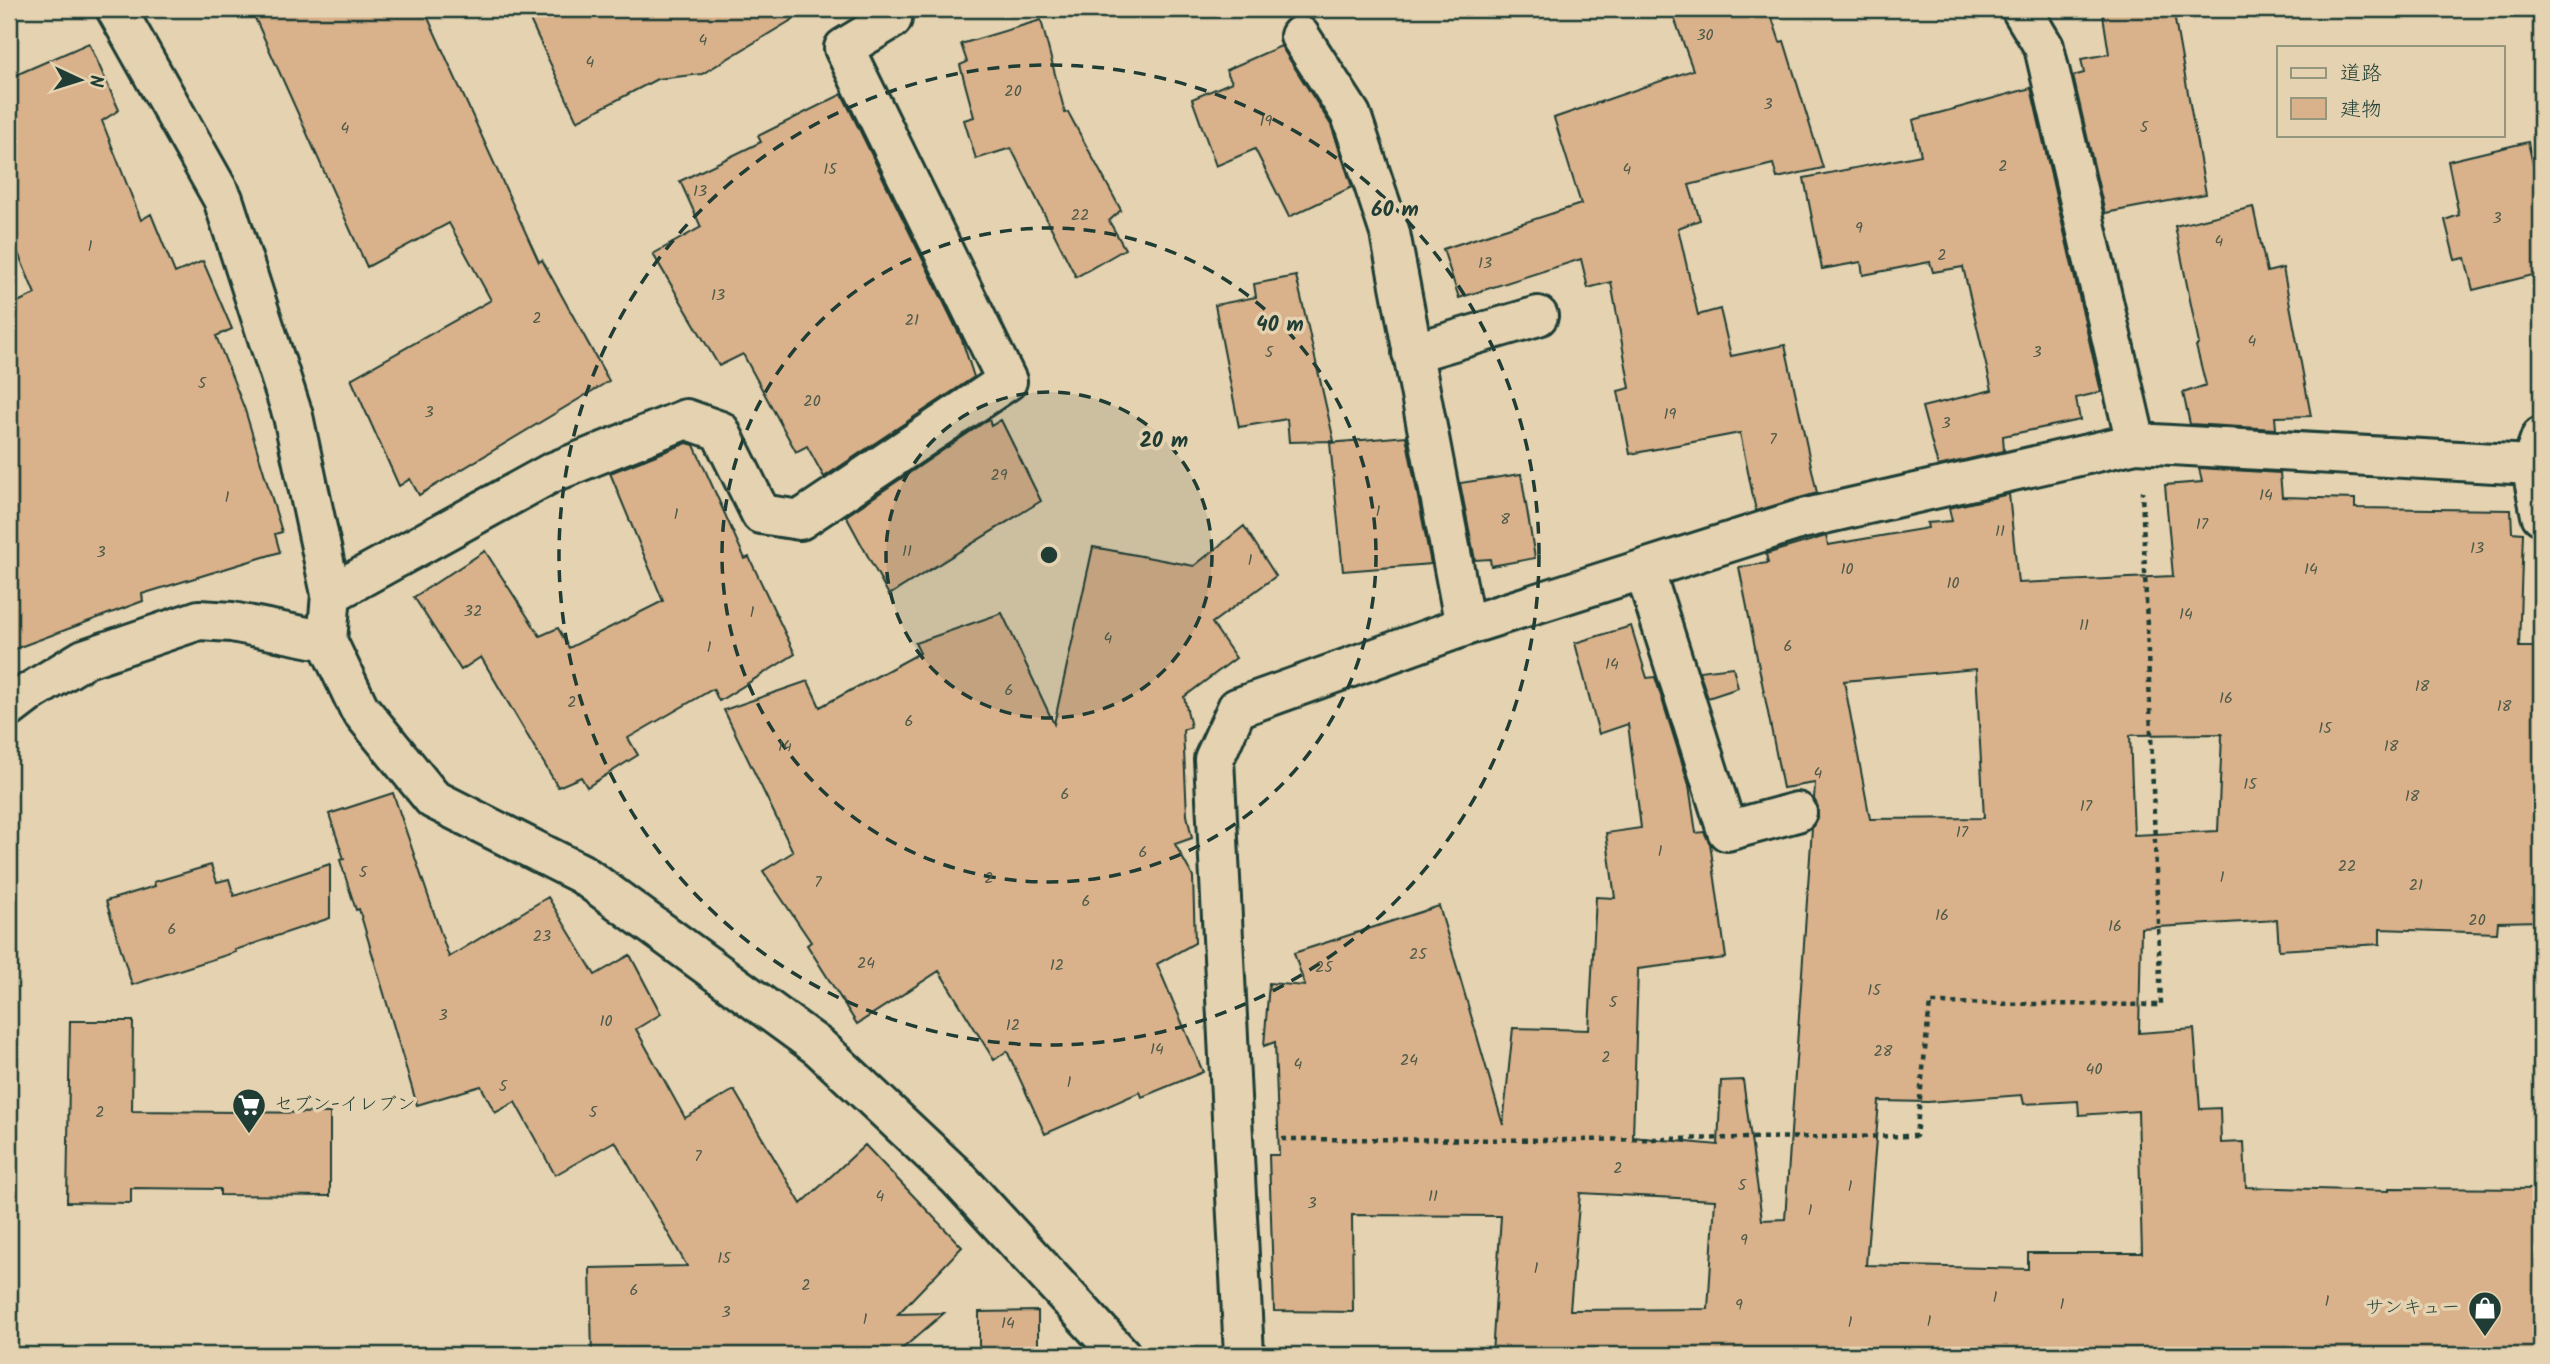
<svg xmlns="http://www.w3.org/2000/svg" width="2550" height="1364" font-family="Kalam,'Klee One',sans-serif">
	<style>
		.building { fill: #d9b18a; stroke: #1f3d34; stroke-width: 2; fill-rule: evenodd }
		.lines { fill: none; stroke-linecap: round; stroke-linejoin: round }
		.minor-casing { stroke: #1f3d34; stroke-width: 44 }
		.path { stroke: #1f3d34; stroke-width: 4.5; stroke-dasharray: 5 5; stroke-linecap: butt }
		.minor { stroke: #e4d2b0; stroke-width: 38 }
		.ring { fill: none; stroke: #1f3d34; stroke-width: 3.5; stroke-dasharray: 12 9 }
		.labels { text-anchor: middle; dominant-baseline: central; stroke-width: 7; stroke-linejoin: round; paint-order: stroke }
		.number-label { font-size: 16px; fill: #4e5a4a }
		.poi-label { font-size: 19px; fill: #1f3d34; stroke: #e4d2b0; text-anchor: start }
		.centre { fill: #1f3d34; stroke: #e4d2b0; stroke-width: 3.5 }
		.ring-label { font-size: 21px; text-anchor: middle; font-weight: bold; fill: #1f3d34; stroke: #e4d2b0; stroke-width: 7; stroke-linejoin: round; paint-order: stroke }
	</style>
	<rect width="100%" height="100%" fill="#e4d2b0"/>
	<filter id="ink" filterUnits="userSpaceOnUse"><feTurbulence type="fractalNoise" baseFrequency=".0143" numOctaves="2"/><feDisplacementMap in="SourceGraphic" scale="14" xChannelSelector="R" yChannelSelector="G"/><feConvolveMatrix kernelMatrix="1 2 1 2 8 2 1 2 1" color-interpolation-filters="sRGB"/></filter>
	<g filter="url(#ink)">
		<path class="building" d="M251,9H424L539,262L542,260L609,381L419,495L410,479L399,486L351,379L491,300L449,223L367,267Z
			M525,9H810L702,74L657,79L577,121Z
			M1671,9H1769L1780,42L1784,41L1823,168L1777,178L1773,164L1689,185L1700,220L1678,228L1698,315L1720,309L1731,356L1785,345L1817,493L1756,511L1740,433L1630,454L1618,391L1630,388L1611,282L1588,288L1581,259L1459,298L1443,249L1581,204L1554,118L1693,70Z
			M2102,9H2173L2206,194L2105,213L2073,76L2084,73L2081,59L2109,54Z
			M1041,20L1065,113L1068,112L1121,210L1109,221L1125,249L1076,277L1011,148L976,159L964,120L974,117L960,65L967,62L961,44Z
			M89,43L119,110L102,121L141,220L151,214L175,273L203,261L232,329L216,336L245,410L282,532L275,534L280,552L142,594L143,601L9,651V306L35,294L9,231V78Z
			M1281,46L1331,125L1352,187L1289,217L1255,149L1216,166L1192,99L1232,82L1226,70Z
			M2031,88L2101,392L2076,398L2080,420L2003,436L2004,451L1938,466L1922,407L1992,390L1963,267L1933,272L1930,262L1863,275L1861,262L1822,269L1804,178L1921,155L1913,120Z
			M842,94L962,340L974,377L824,477L807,446L796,452L743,354L719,366L653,254L701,227L680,181L761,142L758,136Z
			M2528,142L2541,200V273L2473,290L2465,258L2455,260L2445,220L2459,215L2448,161Z
			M2253,207L2267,272L2283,268L2311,416L2275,417L2276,429L2190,424L2183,393L2206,385L2196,346L2199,344L2175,226Z
			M1296,276L1305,314L1334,441L1289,442L1287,419L1239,427L1215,305L1256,297L1254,284Z
			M989,419L991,426L1001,420L1041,501L889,595L846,516Z
			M1406,436L1431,564L1343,571L1330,443Z
			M687,443L694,445L745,559L749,557L795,654L719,701L713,689L628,738L638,755L587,787L581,777L558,787L481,657L461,670L414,597L485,551L540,636L558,628L569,648L663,601L610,473Z
			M2199,468L2280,473L2282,497L2355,499V508L2511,510L2512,532L2523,533L2519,647H2541V921L2498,922L2497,933L2380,929V944L2279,950L2277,920L2141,928L2139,1033L2194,1029L2200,1109L2220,1108L2221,1143L2244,1142L2246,1187L2389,1191V1188L2541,1189V1355H1492L1501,1216L1352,1215L1353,1312L1274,1311L1269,1155H1279L1275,1042L1264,1046L1269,983L1305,986L1294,953L1439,906L1503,1125L1513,1028L1589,1030L1596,897L1615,898L1606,833L1641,828L1628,724L1599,734L1575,643L1631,626L1647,678L1655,677L1689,785L1696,833L1704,832L1710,843L1726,958L1638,969L1633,1137L1718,1145L1721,1081L1743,1080L1762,1220L1785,1219L1812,828L1818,818V807L1814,799L1815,783L1783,788L1739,567L1768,563L1766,554L1826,536L1828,545L1928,528L1927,523L1952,521L1949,508L2009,494L2018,583L2173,576L2165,485L2202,482ZM1976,669L1984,818L1870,819L1844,681ZM2222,734L2218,831L2134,835L2130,735ZM2022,1095L2024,1104L2078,1101L2079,1115L2138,1111L2142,1253H2028V1269L1866,1265L1879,1101L1928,1102ZM1580,1193L1715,1200L1708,1309L1570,1310Z
			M1521,474L1535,558L1491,566L1490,559L1475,560L1460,483Z
			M1244,526L1276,576L1212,623L1236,658L1184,697L1191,727L1183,730L1187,815L1192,838L1175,844L1193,877L1195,943L1157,964L1203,1072L1142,1097L1140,1092L1045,1134L1007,1051L994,1060L939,971L857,1024L807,945L811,942L763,871L793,852L724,710L808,681L820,707L920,653L915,643L1002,613L1054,724L1093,547L1194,566Z
			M1733,667L1738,688L1708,698L1699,671Z
			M393,793L449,957L548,897L595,975L630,955L661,1014L636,1029L685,1118L734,1090L801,1204L865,1145L962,1247L898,1314L944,1313L895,1355H592L590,1268L687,1266L615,1141L555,1175L515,1102L495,1113L481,1086L417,1105L359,909L356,910L340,860L344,859L329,814Z
			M330,864V918L235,950L236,952L132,985L106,901L155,886L154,882L211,865L217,882L229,879L234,896Z
			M70,1021H133L132,1111L330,1113V1196L220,1195V1189L131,1188V1203L67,1202Z
			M1038,1311V1355H979V1312Z"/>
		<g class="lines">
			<g class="minor-casing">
				<path id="minor" d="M116,9L223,199L293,416L331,594L327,641L359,708L433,799L582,874L819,1047L958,1178L1121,1355
					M2021,9L2044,47L2136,443
					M1300,36L1351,115L1390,233L1465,626
					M1412,353L1538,316
					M2541,437L2531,465L2541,515
					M1644,569L1727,831L1797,812
					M331,594L551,473L686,419L720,431L761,514L800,520L1007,381L844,48L892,19L887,9
					M9,708L30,692L84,659L199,620L232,622L327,641
					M1244,1355L1214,759L1237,708L1465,626L1802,519L2136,443L2531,465"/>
			</g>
			<path class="path" d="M1282,1139L1573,1140L1916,1136L1930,1003L2161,1005L2142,491"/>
			<use href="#minor" class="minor"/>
		</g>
	</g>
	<circle cx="1049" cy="555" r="163" fill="#1f3d34" fill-opacity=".12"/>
	<g class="ring">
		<circle cx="1049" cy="555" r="163"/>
		<circle cx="1049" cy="555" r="327"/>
		<circle cx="1049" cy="555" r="490"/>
	</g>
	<defs>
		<g id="supermarket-pin" transform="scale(1.75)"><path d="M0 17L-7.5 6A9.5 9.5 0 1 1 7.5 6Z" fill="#1f3d34" stroke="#e4d2b0"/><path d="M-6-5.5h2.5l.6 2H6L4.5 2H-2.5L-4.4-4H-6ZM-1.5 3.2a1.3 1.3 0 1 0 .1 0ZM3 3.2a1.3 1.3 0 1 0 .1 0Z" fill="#fff"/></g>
		<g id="shop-pin" transform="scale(1.75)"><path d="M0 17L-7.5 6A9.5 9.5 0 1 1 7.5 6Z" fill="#1f3d34" stroke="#e4d2b0"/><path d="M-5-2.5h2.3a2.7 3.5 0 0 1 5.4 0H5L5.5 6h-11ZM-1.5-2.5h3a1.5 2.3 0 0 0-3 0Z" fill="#fff"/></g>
	</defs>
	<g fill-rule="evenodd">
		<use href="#supermarket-pin" x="249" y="1105"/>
		<use href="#shop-pin" x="2485" y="1308"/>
	</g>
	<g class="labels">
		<g class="number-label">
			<text x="1705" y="35">30</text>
			<text x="703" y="40">4</text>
			<text x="590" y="62">4</text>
			<text x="1013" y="91">20</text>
			<text x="1768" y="104">3</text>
			<text x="1266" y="121">19</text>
			<text x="2144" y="127">5</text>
			<text x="345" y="128">4</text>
			<text x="2003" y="166">2</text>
			<text x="830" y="169">15</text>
			<text x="1627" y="169">4</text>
			<text x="700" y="191">13</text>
			<text x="1080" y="215">22</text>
			<text x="2497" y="218">3</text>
			<text x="1859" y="228">9</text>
			<text x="2219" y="241">4</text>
			<text x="90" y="246">1</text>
			<text x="1942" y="255">2</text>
			<text x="1485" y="263">13</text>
			<text x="718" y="295">13</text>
			<text x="537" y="318">2</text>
			<text x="912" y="320">21</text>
			<text x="2252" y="341">4</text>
			<text x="1269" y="352">5</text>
			<text x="2037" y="352">3</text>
			<text x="202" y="383">5</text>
			<text x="812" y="401">20</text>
			<text x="429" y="412">3</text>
			<text x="1670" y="414">19</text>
			<text x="1946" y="423">3</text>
			<text x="1773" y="439">7</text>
			<text x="999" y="475">29</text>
			<text x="2266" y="495">14</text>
			<text x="227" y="497">1</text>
			<text x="1378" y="511">1</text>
			<text x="676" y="514">1</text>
			<text x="1505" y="519">8</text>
			<text x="2202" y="524">17</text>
			<text x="2000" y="531">11</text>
			<text x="2477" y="548">13</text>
			<text x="907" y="551">11</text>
			<text x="101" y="552">3</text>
			<text x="1250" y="560">1</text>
			<text x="1847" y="569">10</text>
			<text x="2311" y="569">14</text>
			<text x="1953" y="583">10</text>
			<text x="473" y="611">32</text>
			<text x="752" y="612">1</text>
			<text x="2186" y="614">14</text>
			<text x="2084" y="625">11</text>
			<text x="1108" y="638">4</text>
			<text x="1788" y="646">6</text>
			<text x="709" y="647">1</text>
			<text x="1612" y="664">14</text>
			<text x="2422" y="686">18</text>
			<text x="1009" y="690">6</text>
			<text x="2226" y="698">16</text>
			<text x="572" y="702">2</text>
			<text x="2504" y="706">18</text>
			<text x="909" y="721">6</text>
			<text x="2325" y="728">15</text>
			<text x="785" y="746">14</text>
			<text x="2391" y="746">18</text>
			<text x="1818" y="773">4</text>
			<text x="2250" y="784">15</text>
			<text x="1065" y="794">6</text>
			<text x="2412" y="796">18</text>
			<text x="2086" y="806">17</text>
			<text x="1962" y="832">17</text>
			<text x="1660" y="851">1</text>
			<text x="1143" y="852">6</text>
			<text x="2347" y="866">22</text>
			<text x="363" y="872">5</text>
			<text x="2222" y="877">1</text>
			<text x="989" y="878">2</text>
			<text x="818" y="882">7</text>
			<text x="2416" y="885">21</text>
			<text x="1086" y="901">6</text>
			<text x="1942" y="915">16</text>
			<text x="2477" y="920">20</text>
			<text x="2115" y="926">16</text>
			<text x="172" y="929">6</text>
			<text x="542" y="936">23</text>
			<text x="1418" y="954">25</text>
			<text x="866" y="963">24</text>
			<text x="1057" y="965">12</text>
			<text x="1324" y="967">25</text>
			<text x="1874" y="990">15</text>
			<text x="1613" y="1002">5</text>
			<text x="443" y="1015">3</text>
			<text x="606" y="1021">10</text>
			<text x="1013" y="1025">12</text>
			<text x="1157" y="1049">14</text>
			<text x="1883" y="1051">28</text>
			<text x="1606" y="1057">2</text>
			<text x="1409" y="1060">24</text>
			<text x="1298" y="1064">4</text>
			<text x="2094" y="1069">40</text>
			<text x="1069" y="1082">1</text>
			<text x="503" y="1086">5</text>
			<text x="100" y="1112">2</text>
			<text x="593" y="1112">5</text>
			<text x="698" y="1156">7</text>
			<text x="1618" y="1168">2</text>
			<text x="1742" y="1185">5</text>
			<text x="1850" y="1186">1</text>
			<text x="880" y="1196">4</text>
			<text x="1433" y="1196">11</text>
			<text x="1312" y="1203">3</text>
			<text x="1810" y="1210">1</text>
			<text x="1744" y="1240">9</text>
			<text x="724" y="1258">15</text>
			<text x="1536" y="1268">1</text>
			<text x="806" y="1285">2</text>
			<text x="634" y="1290">6</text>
			<text x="1995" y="1297">1</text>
			<text x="2327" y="1301">1</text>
			<text x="2062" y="1304">1</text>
			<text x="1739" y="1305">9</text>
			<text x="726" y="1312">3</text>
			<text x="865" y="1319">1</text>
			<text x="1929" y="1321">1</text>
			<text x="1850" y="1322">1</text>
			<text x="1008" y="1323">14</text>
		</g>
		<g class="poi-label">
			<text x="274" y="1105">セブン-イレブン</text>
			<text x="2460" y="1308" text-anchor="end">サンキュー</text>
		</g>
	</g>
	<circle cx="1049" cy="555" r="10" class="centre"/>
	<g class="ring-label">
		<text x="1395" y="216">60 m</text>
		<text x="1280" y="331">40 m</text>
		<text x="1164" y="447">20 m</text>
	</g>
	<rect width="2550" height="1364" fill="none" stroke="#e4d2b0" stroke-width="35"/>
	<rect x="18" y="18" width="2515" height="1329" fill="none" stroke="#1f3d34" stroke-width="2.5" filter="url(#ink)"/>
	<rect x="2277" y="46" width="228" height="91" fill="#e4d2b0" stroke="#95967e" stroke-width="2"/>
	<rect x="2291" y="68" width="35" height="10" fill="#e4d2b0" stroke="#95967e" stroke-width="2"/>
	<text x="2340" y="80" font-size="21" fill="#1f3d34">道路</text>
	<rect x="2291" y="98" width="35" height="21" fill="#d9b18a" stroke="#95967e" stroke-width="2"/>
	<text x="2340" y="116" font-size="21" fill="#1f3d34">建物</text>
	<g transform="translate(80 80) rotate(94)" stroke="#e4d2b0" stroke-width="5" paint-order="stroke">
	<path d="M0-5L12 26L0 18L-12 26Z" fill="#1f3d34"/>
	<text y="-10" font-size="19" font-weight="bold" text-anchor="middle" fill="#1f3d34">N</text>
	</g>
</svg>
